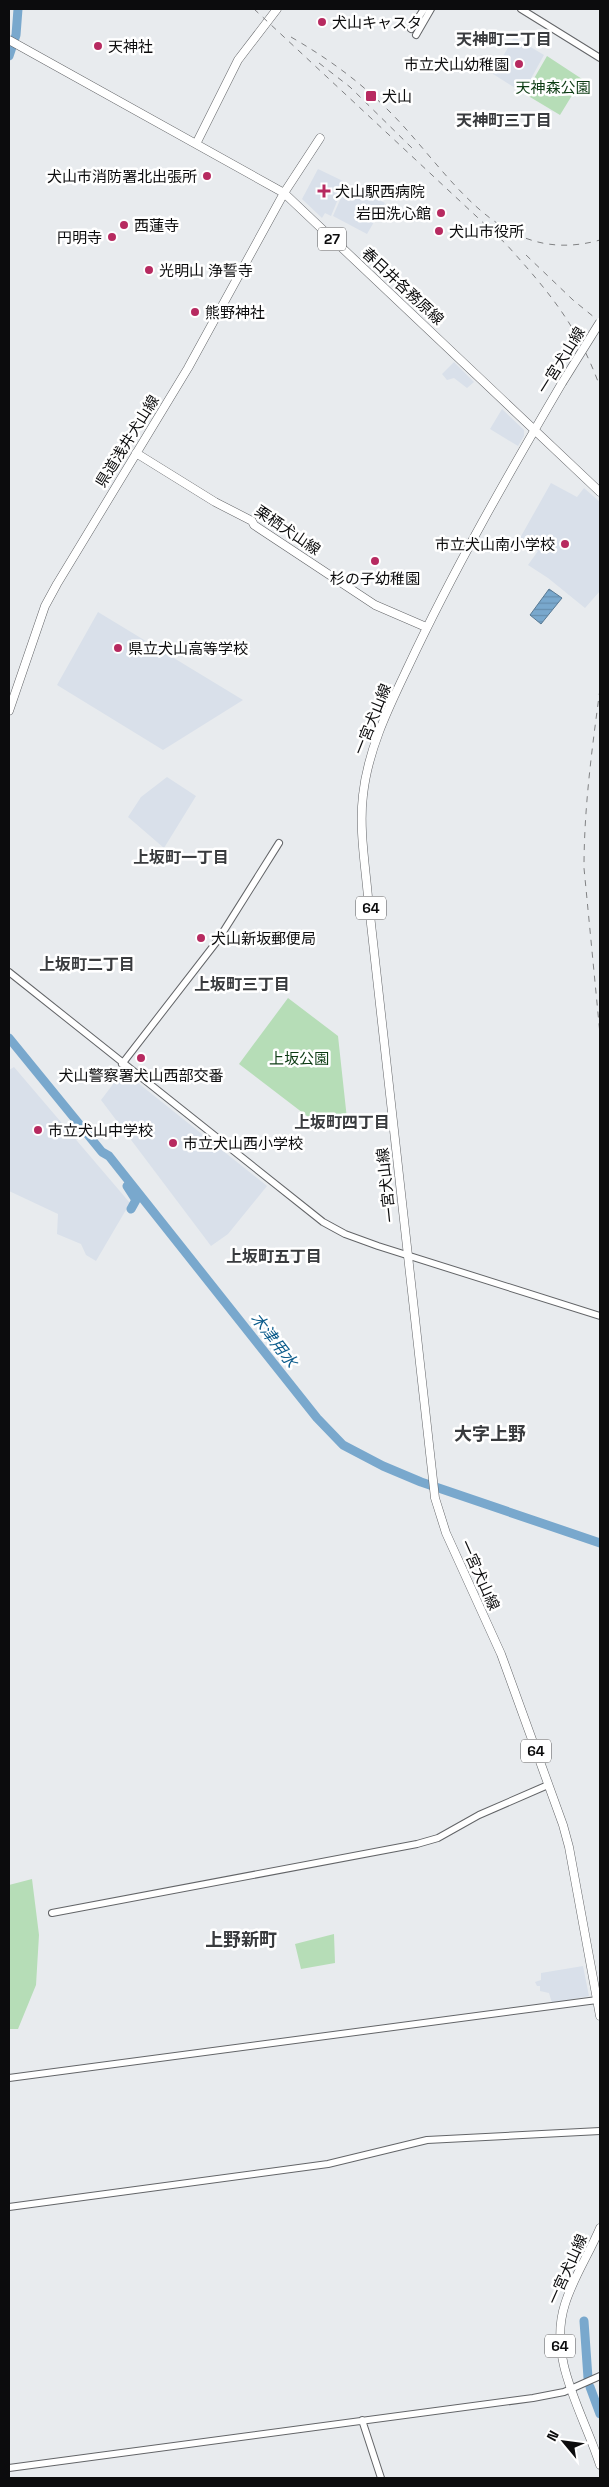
<svg xmlns="http://www.w3.org/2000/svg" width="609" height="2487" font-family="'Space Grotesk','Noto Sans JP',sans-serif">
	<style>
		.built { fill: #d9e0ea }
		.green { fill: #b6ddb7 }
		.water { fill: url(#water-rules); stroke: #587993 }
		.lines { fill: none; stroke-linecap: round; stroke-linejoin: round }
		.river { stroke: #79a8cd; stroke-width: 9 }
		.minor-casing { stroke: #636568; stroke-width: 8 }
		.major-casing { stroke: #636568; stroke-width: 9 }
		.minor { stroke: #fff; stroke-width: 6 }
		.major { stroke: #fff; stroke-width: 8 }
		.rail { stroke: #808183; stroke-width: 1; stroke-dasharray: 6 6; stroke-linecap: butt }
		.major-bridge-casing { stroke: #636568; stroke-width: 9; stroke-linecap: butt }
		.major-bridge { stroke: #fff; stroke-width: 8 }
		.poi-dot { fill: #b72a60; stroke: #fff; stroke-width: 2 }
		.labels { text-anchor: middle; dominant-baseline: central; stroke-width: 5; stroke-linejoin: round; paint-order: stroke }
		.shield { fill: #fff; stroke: #555556; stroke-width: 1 }
		.shield-label { font-size: 14px; font-weight: bold; fill: #0c0c0d }
		.poi-label { font-size: 15px; fill: #0c0c0d; stroke: #fff; text-anchor: start }
		.park-label { font-size: 15px; fill: #0c3b13; stroke: #fff }
		.street-label { font-size: 15px; fill: #0c0c0d; stroke: #fff }
		.neighbourhood-label { font-size: 16px; font-weight: bold; fill: #393b3e; stroke: #fff }
		.water-label { font-size: 16px; font-style: italic; fill: #0e5d8c; stroke: #fff }
		.quarter-label { font-size: 18px; font-weight: bold; fill: #393b3e; stroke: #fff }
	</style>
	<defs>
		<pattern id="water-rules" width="6" height="5" patternUnits="userSpaceOnUse" patternTransform="scale(1.25)"><rect width="6" height="5" fill="#79a8cd"/><path d="M0 2.5h6" fill="none" stroke="#678faf"/></pattern>
	</defs>
	<rect width="100%" height="100%" fill="#e8ebee"/>
	<path class="built" d="M514,37L544,55L523,93L493,74Z
		M318,169L345,182L331,216L325,213L322,218L302,199Z
		M347,184L385,203L367,234L333,216Z
		M454,362L474,382L467,388L454,378L447,380L442,374Z
		M502,409L524,430V436L518,446L490,429Z
		M551,483L577,497L584,488L600,502V591L585,608L548,578L528,565L538,551L520,538Z
		M98,612L243,700L163,750L57,685Z
		M167,777L196,796L164,848L128,817L141,797Z
		M14,1067L130,1203L96,1261L86,1255L81,1244L57,1234L58,1214L9,1191V1070Z
		M123,1071L267,1186L228,1234L211,1246L101,1100Z
		M583,1966L589,1996L552,2003L549,1993L540,1991V1986H537L535,1982L541,1980V1973Z"/>
	<path class="green" d="M547,56L582,79L560,115L525,94Z
		M288,998L338,1036L347,1119L324,1121L320,1126L239,1064Z
		M32,1879L39,1935L36,1985L18,2029H9V1885Z
		M334,1934L335,1963L301,1969L295,1944Z"/>
	<path class="water" d="M549,589L562,598L541,624L530,615Z"/>
	<g class="lines">
		<path class="river" d="M9,56L16,35L18,9
			M9,1038L102,1152L109,1156L317,1418L343,1445L383,1466L421,1482L600,1543
			M127,1186L136,1200L131,1209
			M584,2321L588,2378
			M590,2387L600,2414"/>
		<g class="minor-casing">
			<path id="minor" d="M521,9L600,58
				M411,29L424,9
				M416,35L431,9
				M9,972L323,1222L345,1234L378,1246L600,1316
				M122,1064L218,940L279,843
				M52,1913L417,1844L438,1838L479,1815L548,1785
				M9,2078L597,2000
				M9,2207L328,2164L427,2140L600,2131
				M362,2420L381,2478
				M9,2468L533,2398L564,2392L600,2376"/>
		</g>
		<g class="major-casing">
			<path id="major" d="M9,40L284,193L600,492
				M196,144L238,60L277,9
				M562,383C508,475 454,569 408,667C389,707 368,749 363,795C359,828 365,863 368,897L435,1498L446,1533L501,1654L563,1825L569,1847L600,2016
				M136,453L215,502L252,521L254,525L375,605L426,627
				M9,711L45,606L57,584L188,368L284,193L320,138
				M600,2228C589,2254 573,2278 565,2304C547,2359 584,2414 600,2465"/>
		</g>
		<use href="#minor" class="minor"/>
		<use href="#major" class="major"/>
		<path class="rail" d="M254,9L506,244C549,292 578,326 600,387
			M291,37C327,58 358,80 388,110C449,170 497,269 600,240
			M319,63L350,87L413,149
			M526,255L573,300L600,322
			M600,689C592,749 584,807 584,868L600,1034"/>
		<g class="major-bridge-casing">
			<path id="major-bridge" d="M562,383L600,322"/>
		</g>
		<use href="#major-bridge" class="major-bridge"/>
	</g>
	<g class="poi-dot">
		<circle cx="322" cy="22" r="5"/>
		<circle cx="98" cy="46" r="5"/>
		<circle cx="519" cy="64" r="5"/>
		<rect x="365" y="90" width="12" height="12" rx="2.5"/>
		<circle cx="207" cy="176" r="5"/>
		<path d="M321.5 183.5h5v5h5v5h-5v5h-5v-5h-5v-5h5z"/>
		<circle cx="441" cy="213" r="5"/>
		<circle cx="124" cy="225" r="5"/>
		<circle cx="439" cy="231" r="5"/>
		<circle cx="112" cy="237" r="5"/>
		<circle cx="149" cy="270" r="5"/>
		<circle cx="195" cy="312" r="5"/>
		<circle cx="565" cy="544" r="5"/>
		<circle cx="375" cy="561" r="5"/>
		<circle cx="118" cy="648" r="5"/>
		<circle cx="201" cy="938" r="5"/>
		<circle cx="141" cy="1058" r="5"/>
		<circle cx="38" cy="1130" r="5"/>
		<circle cx="173" cy="1143" r="5"/>
	</g>
	<g class="labels">
		<g class="shield">
			<rect x="318" y="227.5" width="28" height="23" rx="4"/>
			<rect x="356" y="896.5" width="30" height="23" rx="4"/>
			<rect x="521" y="1739.5" width="30" height="23" rx="4"/>
			<rect x="545" y="2334.5" width="30" height="23" rx="4"/>
		</g>
		<g class="shield-label">
			<text x="332" y="239">27</text>
			<text x="371" y="908">64</text>
			<text x="536" y="1751">64</text>
			<text x="560" y="2346">64</text>
		</g>
		<g class="poi-label">
			<text x="332" y="22">犬山キャスタ</text>
			<text x="108" y="46">天神社</text>
			<text x="509" y="64" text-anchor="end">市立犬山幼稚園</text>
			<text x="382" y="96">犬山</text>
			<text x="197" y="176" text-anchor="end">犬山市消防署北出張所</text>
			<text x="335" y="191">犬山駅西病院</text>
			<text x="431" y="213" text-anchor="end">岩田洗心館</text>
			<text x="134" y="225">西蓮寺</text>
			<text x="449" y="231">犬山市役所</text>
			<text x="102" y="237" text-anchor="end">円明寺</text>
			<text x="159" y="270">光明山 浄誓寺</text>
			<text x="205" y="312">熊野神社</text>
			<text x="555" y="544" text-anchor="end">市立犬山南小学校</text>
			<text x="375" y="578" text-anchor="middle">杉の子幼稚園</text>
			<text x="128" y="648">県立犬山高等学校</text>
			<text x="211" y="938">犬山新坂郵便局</text>
			<text x="141" y="1075" text-anchor="middle">犬山警察署犬山西部交番</text>
			<text x="48" y="1130">市立犬山中学校</text>
			<text x="183" y="1143">市立犬山西小学校</text>
		</g>
		<g class="park-label">
			<text x="553" y="87">天神森公園</text>
			<text x="299" y="1058">上坂公園</text>
		</g>
		<g class="street-label">
			<text transform="translate(403 286) rotate(43)">春日井各務原線</text>
			<text transform="translate(561 360) rotate(-58)">一宮犬山線</text>
			<text transform="translate(127 441) rotate(-58)">県道浅井犬山線</text>
			<text transform="translate(288 530) rotate(34)">栗栖犬山線</text>
			<text transform="translate(372 719) rotate(-68)">一宮犬山線</text>
			<text transform="translate(386 1185) rotate(-96)">一宮犬山線</text>
			<text transform="translate(480 1575) rotate(66)">一宮犬山線</text>
			<text transform="translate(567 2269) rotate(-66)">一宮犬山線</text>
		</g>
		<g class="neighbourhood-label">
			<text x="504" y="39">天神町二丁目</text>
			<text x="504" y="120">天神町三丁目</text>
			<text x="181" y="857">上坂町一丁目</text>
			<text x="87" y="964">上坂町二丁目</text>
			<text x="242" y="984">上坂町三丁目</text>
			<text x="342" y="1122">上坂町四丁目</text>
			<text x="274" y="1256">上坂町五丁目</text>
		</g>
		<g class="water-label">
			<text transform="translate(274 1340) rotate(52)">木津用水</text>
		</g>
		<g class="quarter-label">
			<text x="490" y="1433">大字上野</text>
			<text x="241" y="1939">上野新町</text>
		</g>
	</g>
	<rect width="609" height="2487" fill="none" stroke="#0c0c0d" stroke-width="20"/>
	<g transform="translate(564 2442) rotate(299)" stroke="#ffffff" stroke-width="4" paint-order="stroke">
	<path d="M0-4L9 19L0 12L-9 19Z" fill="#0c0c0d"/>
	<text y="-8" font-size="14" font-weight="bold" text-anchor="middle" fill="#0c0c0d">N</text>
	</g>
</svg>
